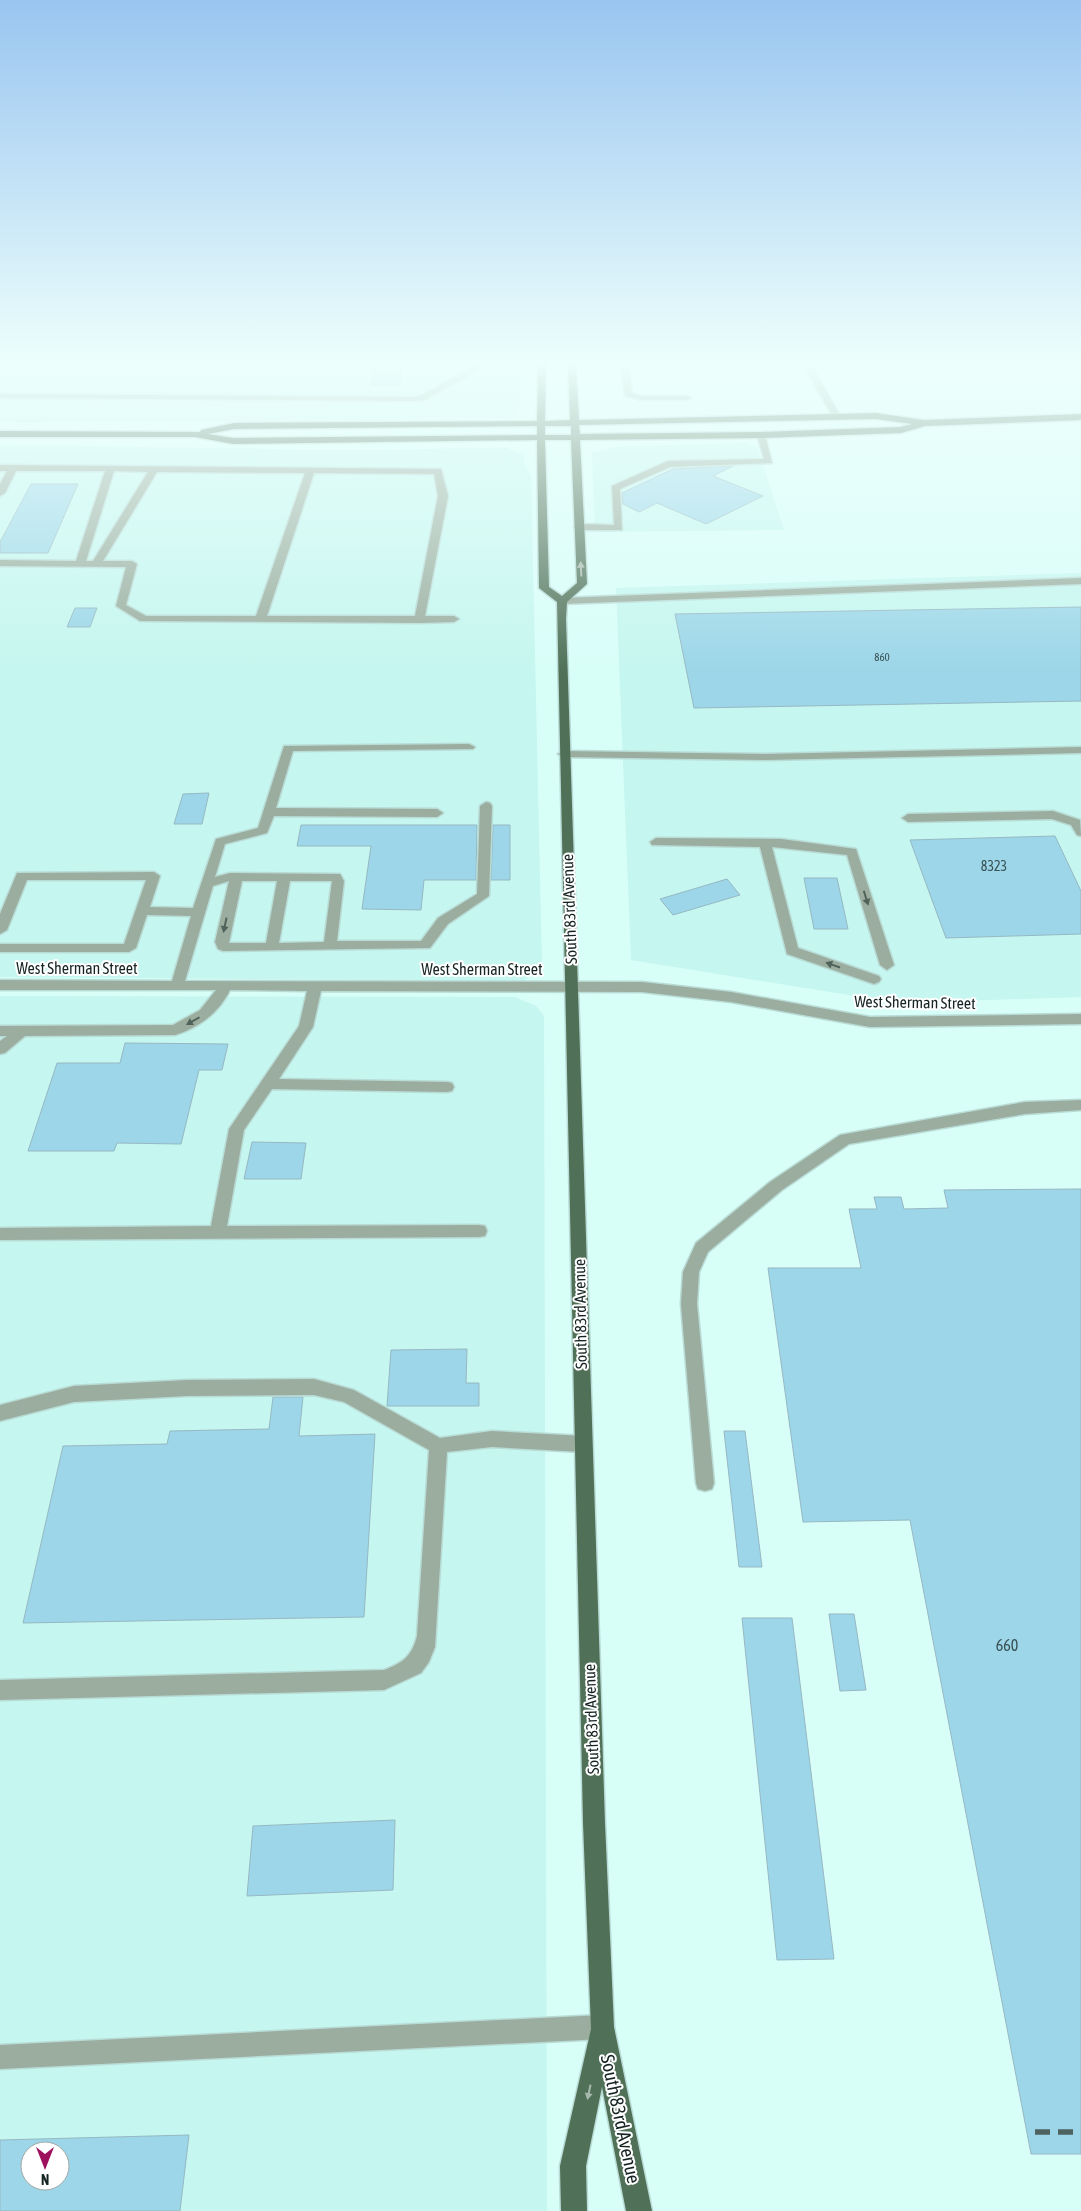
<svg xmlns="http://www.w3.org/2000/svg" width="1081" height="2211" font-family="'Asap Condensed',sans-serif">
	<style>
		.built { fill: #c5f6ef; fill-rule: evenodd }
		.building { fill: #9cd6e8; stroke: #96b8c3; fill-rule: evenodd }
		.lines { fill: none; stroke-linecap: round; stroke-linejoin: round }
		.minor-casing { stroke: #b9dbd6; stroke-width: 3 }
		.major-casing { stroke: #b9dbd6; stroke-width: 3 }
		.minor { fill: #9aad9e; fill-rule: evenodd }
		.major { fill: #507158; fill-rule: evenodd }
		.rail { stroke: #4e6360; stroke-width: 5.5; stroke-dasharray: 15 8; stroke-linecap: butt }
		.oneway { fill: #a8b8ac }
		.oneway2 { fill: #51625a }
		.labels { text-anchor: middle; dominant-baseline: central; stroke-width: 4; stroke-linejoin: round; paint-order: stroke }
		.far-number-label { font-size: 11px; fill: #385154 }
		.number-label { font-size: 14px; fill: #385154 }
		.street-label { font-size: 16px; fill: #162523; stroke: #fff }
		.near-number-label { font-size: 16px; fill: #385154 }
		.near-street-label { font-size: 19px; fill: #162523; stroke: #fff }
	</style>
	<rect width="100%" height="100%" fill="#d8fef8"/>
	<path class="built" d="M0,363H522L519,412L508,418L448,417L377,420L19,423L0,422Z
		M744,443L757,447L784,530L595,532L592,453L617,447Z
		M0,445L345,450L506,448L524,454V463L531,476L542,966L534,975L522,981L0,977Z
		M1081,573V997L898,1003L631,960L616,588Z
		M0,996L515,997L536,1006L544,1016L547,2211H0ZM30,2151H60V2181H30Z"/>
	<path class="building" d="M376,363H403L399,385H371Z
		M733,466L713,476L763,496L706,524L657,503L639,512L623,504L622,493L673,469Z
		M31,484H78L48,553H0V542Z
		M1081,607V701L694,708L675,614Z
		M75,608H97L90,627H67Z
		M209,793L202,824H174L183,794Z
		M301,825H477L476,880H424L421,910L362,909L371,846H297Z
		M493,825H510V880H491Z
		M1055,836L1081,891V934L946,938L910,840Z
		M804,878H837L848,929H814Z
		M727,879L740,895L673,915L660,899Z
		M125,1043L228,1044L222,1070H199L181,1144L117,1143L114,1151H28L57,1063H120Z
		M252,1142L306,1143L301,1179H244Z
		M1081,1189V2154H1031L910,1520L803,1522L768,1268H861L849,1209H877L874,1197H901L904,1209L948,1208L944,1190Z
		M467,1349L466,1383H479V1406H387L391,1350Z
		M273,1397H303L299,1436L375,1434L364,1617L23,1623L63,1446L167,1444L170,1431L269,1429Z
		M724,1431H745L762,1567H739Z
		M829,1614H854L866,1690L840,1691Z
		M742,1618H792L834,1959L777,1960Z
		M395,1820L393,1890L247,1896L253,1826Z
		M189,2135L180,2211H0V2140ZM30,2151H60V2181H30Z"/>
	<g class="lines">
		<g class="minor-casing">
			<path id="minor" d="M473,363H481L479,370L425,400L414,401L0,398V394L414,397L420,396L472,367Z
				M630,363H684V366H681L632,367L629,369L632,393L641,396H687L691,398L687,400H640L625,396L621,368Z
				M802,363H810L841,417L840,419L833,417Z
				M761,432L765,435L772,463L670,467L620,489L622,530H579L574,527L579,524L614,525L612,486L668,461L764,459L757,435Z
				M0,465L441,469L448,496L425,616H454L459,619L454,622L419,623L140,621L116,606L126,567L0,566V560L76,561L105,471H16L5,493L0,496V484L7,471H0ZM114,471L148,472L93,561H86ZM157,472L305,473L256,616H146L126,605L137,564L132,561H103ZM314,473L434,474L438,496L415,616H267Z
				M1081,578V584L562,604L557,601L562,598Z
				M469,744L475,747L473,749L293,751L276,808L437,809L443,813L437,817L274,816L267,833L225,844L215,877L230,873L340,874L344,881L337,941H421L438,918L477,894L480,806L486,802L490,803L492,806L489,896L448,924L430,948L223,951L218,949L215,942L229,881L213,886L185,981L642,982L731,992L870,1017L1081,1014V1024L870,1027L731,1002L642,992L321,991L313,1027L279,1079L447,1082L452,1083L454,1087L452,1091L447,1092L272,1089L244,1130L227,1226L479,1225L485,1226L487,1231L485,1236L479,1237L0,1240V1228L211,1226L229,1129L299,1026L307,991L230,990C219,1013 198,1028 175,1035L25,1036L5,1053L0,1054V1041L7,1036H0V1026L173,1025L200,1010L216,990H0V980L172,981L191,916L147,915L136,948L129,952H0V944H124L146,880H27L7,930L0,934V914L17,873L154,872L160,876L150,907L193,908L216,839L258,828L284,746ZM242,881H277L266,943H229ZM290,881H332L324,942L279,943Z
				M1081,747V753L766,760L564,757L558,754L564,751L766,754Z
				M1053,811L1080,820L1081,836L1077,835L1071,825L1052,819L908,822L902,818L908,814Z
				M656,838L781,839L856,849L894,965L887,970L880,965L847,855L772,847L798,948L879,976L881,979L879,982L874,984L787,954L760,847L652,845L650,842Z
				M1081,1100V1110L1025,1114L849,1144L782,1190L708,1252L699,1272L697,1304L714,1483L712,1489L705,1491L698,1489L696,1483L681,1304L683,1272L696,1243L770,1182L840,1135L1025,1102Z
				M314,1379L354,1390L440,1438L492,1431L583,1436L589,1438L592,1444L589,1450L583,1452L492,1447L447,1452L435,1647L429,1662L421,1673L384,1690L0,1700V1680L384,1670C403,1663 412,1656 417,1636L429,1450L344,1402L314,1395L187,1396L74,1402L0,1421V1405L74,1386L187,1380Z
				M602,2015L610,2019L614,2027L610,2035L602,2039L0,2069V2045Z"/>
		</g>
		<g class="major-casing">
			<path id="major" d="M538,363H546L545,421L570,420L568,363H576L579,420L876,413L924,420L1081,414V420L925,426L901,433L761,438L580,440L587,584L567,602L566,619L605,1823L614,2027L652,2211H626L602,2087L586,2166L587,2211H561L560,2166L591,2029L583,1823L557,602L539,588L537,440L233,444L195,437H0V431L200,432L201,430L234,423L537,421ZM876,419L912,424L900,427L761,432L580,434L579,425ZM537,426V435L233,438L208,434L234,429ZM545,426H571V435H545ZM545,440H571L577,583L562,596L549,587Z"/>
		</g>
		<use href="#minor" class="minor"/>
		<use href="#major" class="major"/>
		<path class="rail" d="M1035,2132H1081"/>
	</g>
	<defs><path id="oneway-solid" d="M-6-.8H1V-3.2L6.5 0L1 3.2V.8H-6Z" transform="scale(1.25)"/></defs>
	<g class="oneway">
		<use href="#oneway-solid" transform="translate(581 569) rotate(-93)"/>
		<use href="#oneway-solid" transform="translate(589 2092) rotate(102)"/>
	</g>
	<g class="oneway2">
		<use href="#oneway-solid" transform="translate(866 898) rotate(73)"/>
		<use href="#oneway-solid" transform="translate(225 925) rotate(102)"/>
		<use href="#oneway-solid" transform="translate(833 965) rotate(-161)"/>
		<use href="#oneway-solid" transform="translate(193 1021) rotate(150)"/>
	</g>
	<linearGradient id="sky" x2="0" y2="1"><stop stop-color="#99c5f0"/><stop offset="0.54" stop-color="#edfffc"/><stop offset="1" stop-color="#edfffc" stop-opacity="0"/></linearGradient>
	<rect width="1081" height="672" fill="url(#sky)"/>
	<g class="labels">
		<g class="far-number-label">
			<text x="882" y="657">860</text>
		</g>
		<g class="number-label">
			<text x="994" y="866">8323</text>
		</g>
		<g class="street-label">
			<text transform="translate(569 909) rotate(-92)">South 83rd Avenue</text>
			<text x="77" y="968">West Sherman Street</text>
			<text x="482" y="969">West Sherman Street</text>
			<text transform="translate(915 1002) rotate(1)">West Sherman Street</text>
			<text transform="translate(580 1314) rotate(-91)">South 83rd Avenue</text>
			<text transform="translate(591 1719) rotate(-92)">South 83rd Avenue</text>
		</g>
		<g class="near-number-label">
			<text x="1007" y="1645">660</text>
		</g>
		<g class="near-street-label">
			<text transform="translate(621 2119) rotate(78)">South 83rd Avenue</text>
		</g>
	</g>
	<g transform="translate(45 2166) rotate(180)"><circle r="24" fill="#ffffff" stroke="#a2a8a7"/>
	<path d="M0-4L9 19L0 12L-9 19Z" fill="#9d105d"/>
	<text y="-8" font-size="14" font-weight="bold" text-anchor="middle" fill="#162523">N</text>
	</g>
</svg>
